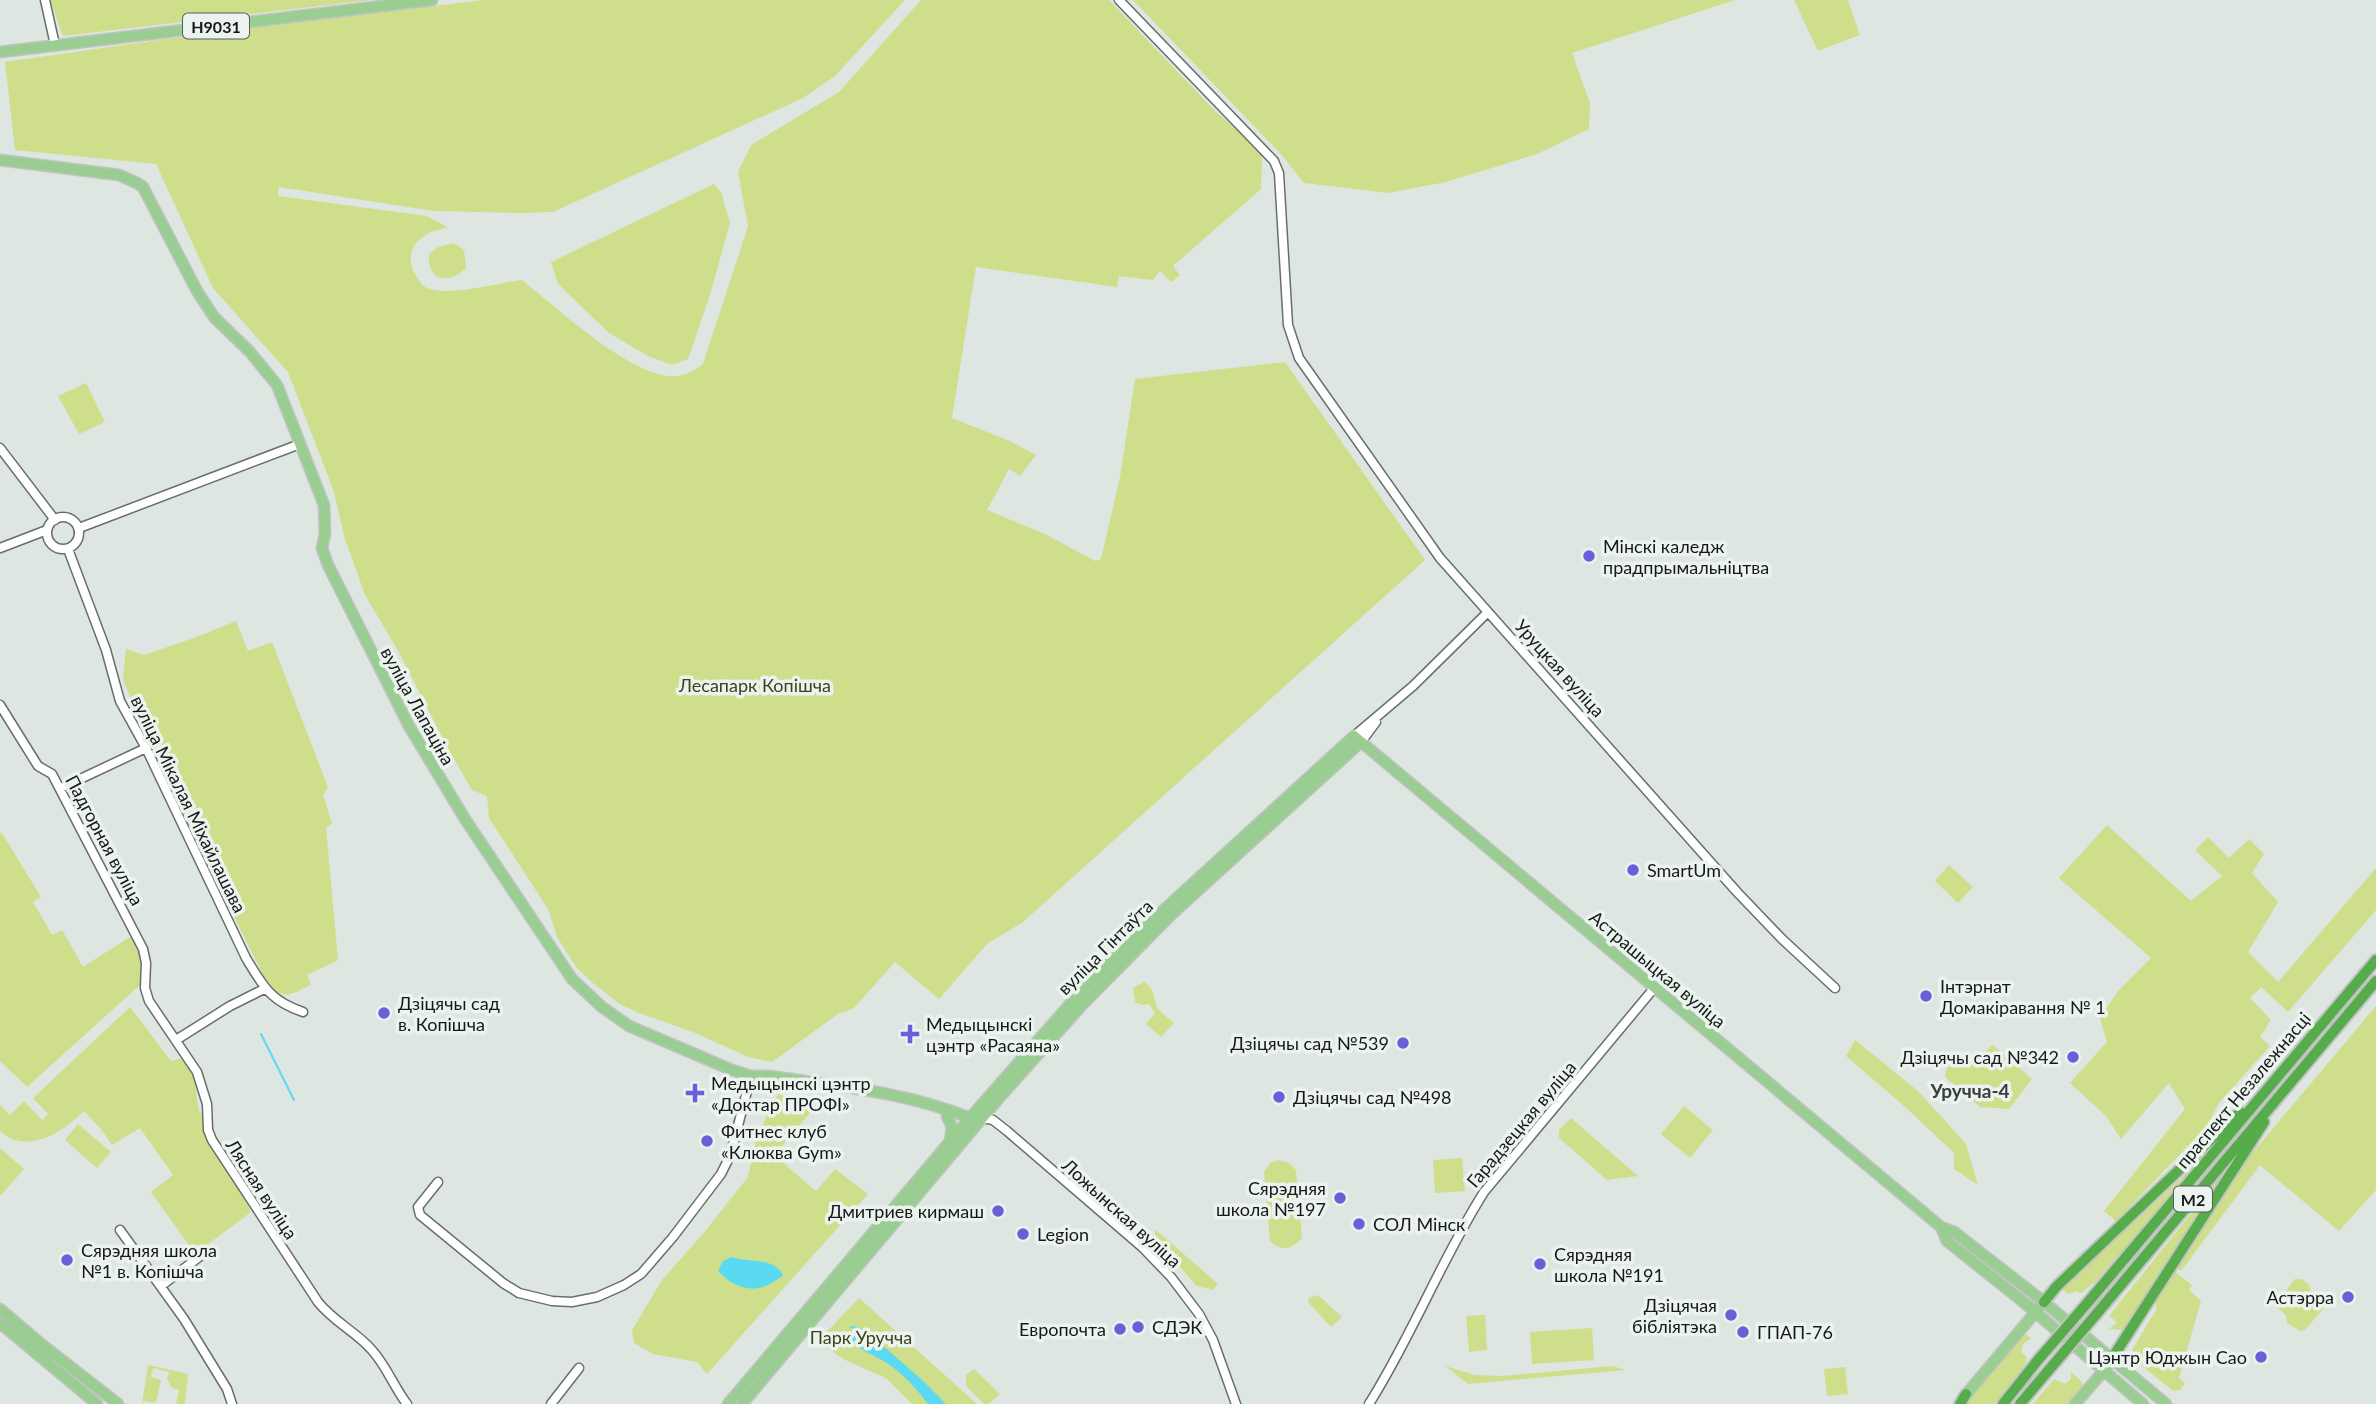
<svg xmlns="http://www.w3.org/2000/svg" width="2376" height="1404" font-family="Lato,sans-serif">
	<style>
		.green { fill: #cede8a }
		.water { fill: #59d9f2 }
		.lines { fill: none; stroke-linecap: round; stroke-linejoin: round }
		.stream { stroke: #59d9f2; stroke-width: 2 }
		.minor-casing { stroke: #676f6b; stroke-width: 11 }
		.major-casing { stroke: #c2c3c3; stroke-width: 13 }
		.highway-casing { stroke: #c2c3c3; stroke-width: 14 }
		.minor { stroke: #fff; stroke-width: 8 }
		.major { stroke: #9acd92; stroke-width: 10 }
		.highway { stroke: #56ac4a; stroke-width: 10 }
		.highway-bridge-casing { stroke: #c2c3c3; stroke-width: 14; stroke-linecap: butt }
		.highway-bridge { stroke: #56ac4a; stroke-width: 10 }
		.poi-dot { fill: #6b5ed8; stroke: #ebf3ef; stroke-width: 2.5 }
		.labels { text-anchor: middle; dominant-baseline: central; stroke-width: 7; stroke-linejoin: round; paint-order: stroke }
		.shield { fill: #ebf3ef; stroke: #565a58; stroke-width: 2 }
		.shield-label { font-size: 16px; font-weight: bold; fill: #161917 }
		.poi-label { font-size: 18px; fill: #161917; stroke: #ebf3ef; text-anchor: start }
		.street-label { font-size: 18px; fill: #161917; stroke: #ebf3ef }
		.park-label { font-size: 18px; fill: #3c421c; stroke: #ebf3ef }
		.neighbourhood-label { font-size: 19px; font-weight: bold; fill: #383f3c; stroke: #ebf3ef }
	</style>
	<rect width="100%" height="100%" fill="#dee6e2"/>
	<path class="green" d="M50,0H371L63,36Z
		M483,0H905L835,76L803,98L553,212L521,213L434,211L279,187L278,196L427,216L449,228C420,230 399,252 418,279C421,283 424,288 430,289C450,296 500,283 522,280C555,306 636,382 678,376C687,375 696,369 703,364L748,226L738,172L751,145L839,92L921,0H1109L1212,108L1262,153L1261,189L1173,266L1180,275L1171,282L1160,271L1153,280L1119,276L1117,287L976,267L952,418L1012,442L1036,455L1020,476L1009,469L987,510L1047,535L1095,561L1101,559L1120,477L1135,379L1285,362L1425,560L1023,922L987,944L939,999L895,962L854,1008L838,1014L772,1062L748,1057L693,1032L639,1013L620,1004L594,984L576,967L557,937L548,909L489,818L487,796L472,790L446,745L400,654L365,595L344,536L334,492L288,372L213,288L156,164L15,150L5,62L165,39Z
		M1133,0H1735L1572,53L1590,103L1589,129L1537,154L1446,182L1388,193L1304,183L1280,153Z
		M1794,0H1848L1860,35L1818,51Z
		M714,184L721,192L730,223L710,295L688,359L672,365L648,356L609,333L558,284L551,262Z
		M454,243L464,250L466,268C448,285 427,282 429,254L438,247Z
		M86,383L105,422L79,434L58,396Z
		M236,621L248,651L272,642L328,787L323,795L332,823L326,828L338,960L307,975L311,985C292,993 287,1001 269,987L155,757L123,680L126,649L144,655L194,638Z
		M2107,825L2191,901L2222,876L2195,850L2208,837L2229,858L2249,839L2264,854L2252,873L2278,902L2248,952L2278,982L2376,868V910L2288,1012L2261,987L2250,998L2271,1020L2260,1037L2270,1046L2219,1103L2207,1126L2116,1221L2104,1211L2185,1109L2169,1083L2121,1139L2106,1116L2070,1083L2107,1042L2100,1018L2118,991L2151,958L2059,878Z
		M2,833L41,897L33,902L52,935L62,930L83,967L133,935L141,962L140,985L27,1087L0,1061V834Z
		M1949,865L1973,887L1958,903L1935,881Z
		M1144,982C1156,988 1152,1001 1160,1011C1164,1015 1169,1019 1174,1023L1161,1037L1146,1024L1155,1013L1149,1004L1142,1005L1135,1002L1133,988Z
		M2376,1006V1190L2339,1231L2260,1165L2181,1271L2177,1268L2248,1158Z
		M130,1007L171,1061L183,1058L195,1080L198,1108L251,1212L195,1254L151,1192L173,1175L140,1128L112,1145L101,1129L84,1111C63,1132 27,1156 0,1131V1105L10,1115L24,1101L42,1120L48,1114L33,1098Z
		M1855,1040L1918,1091L1966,1144L1978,1185L1954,1169V1153L1904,1106L1846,1056Z
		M1993,1045L2032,1079L2009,1109L1980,1107L1945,1077L1946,1069L1958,1057L1979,1056Z
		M778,1094L816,1106L774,1155L816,1191L835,1169L868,1194L707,1374L697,1362L653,1354L634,1343L632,1330L662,1280L702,1235L748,1177L757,1136Z
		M1684,1106L1713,1130L1690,1158L1661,1134Z
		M1571,1118L1638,1176L1607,1180L1559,1138V1130Z
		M78,1124L111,1152L97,1168L65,1140Z
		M0,1148L24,1169L1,1195H0Z
		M1462,1158L1465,1191L1435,1193L1433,1160Z
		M2203,1158L2096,1281L2081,1293L2075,1291L2069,1294L2062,1289Z
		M1278,1160L1289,1163L1296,1170L1302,1238C1291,1250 1282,1252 1270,1241L1264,1172L1270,1163Z
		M2233,1161L2124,1330L2109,1329L2117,1322L2109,1316Z
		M1155,1229L1218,1284L1213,1290L1197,1286L1192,1281L1155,1238Z
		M2174,1271L2192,1285L2189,1290L2201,1301L2179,1378L2185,1383L2180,1390L2173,1391L2136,1361L2132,1350L2156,1310V1298Z
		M2295,1279H2302L2309,1285L2311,1294L2322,1303L2323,1309L2305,1330L2300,1331L2287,1323L2286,1315L2278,1308L2277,1303Z
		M1318,1295L1342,1317L1331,1327L1308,1302L1309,1298Z
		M859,1298L977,1404H912L886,1378L843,1359L818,1341Z
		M1485,1315L1487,1350L1469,1352L1466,1316Z
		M1592,1328L1594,1360L1532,1364L1530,1332Z
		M2022,1335H2027L2031,1339C2024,1342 2021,1345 2022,1353L2027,1357L2024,1368L1994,1404H1964Z
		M148,1365L188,1374L185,1404H176L179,1390L172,1388L167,1379L169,1372L153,1368L151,1377L161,1380L156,1403L144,1401L142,1404Z
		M1445,1366L1475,1375L1502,1376L1613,1366L1625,1370L1468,1384Z
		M1845,1367L1848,1394L1827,1396L1824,1369Z
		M974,1369L1000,1394L989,1404H984L966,1386V1375Z
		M2071,1372L2082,1382V1387L2068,1404H2033L2054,1379L2065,1384L2071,1379Z"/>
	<path class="water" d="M732,1257C749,1263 774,1257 783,1275C761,1294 739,1293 718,1271L723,1261Z
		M849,1326L859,1327L867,1332L922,1380L946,1404H928C917,1389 903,1374 887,1363C874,1355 859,1350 847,1339L849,1334L858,1337L861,1335Z"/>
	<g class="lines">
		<path class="stream" d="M261,1034L294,1100"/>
		<g class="minor-casing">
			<path id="minor" d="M45,0L55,45
				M1119,0L1274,161L1279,173L1288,325L1299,358L1440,558L1737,892L1782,939L1835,988
				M0,448L55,520
				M47 533a16 16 0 1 1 32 0a16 16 0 1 1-32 0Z
				M79,528L300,444
				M0,548L47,530
				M68,549L106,650L120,701L146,748L246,958C263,986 270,1001 303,1012
				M0,705L38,766L52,774L143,949L146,963L145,988L149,1001L197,1072L207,1104L208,1130L212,1140L318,1302C334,1322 355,1331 371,1349C386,1365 394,1387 407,1404
				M1354,736L1413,686L1488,612
				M1361,742L1376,722
				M61,788L146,748
				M176,1040L230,1006L264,989
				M982,1118L993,1120L1007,1131L1142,1247L1171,1277L1199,1314L1213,1340L1236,1404
				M438,1182L418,1207L420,1215L503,1283L519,1293L552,1301L572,1302L597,1297L624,1285L641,1274L673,1237L721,1174L730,1156L751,1076
				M120,1230L184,1319L227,1389L232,1404
				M161,1286L203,1254
				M551,1404L579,1368
				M1369,1404C1412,1336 1441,1260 1484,1192L1655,987"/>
		</g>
		<g class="major-casing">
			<path id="major" d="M0,52L432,0
				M0,160L119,175L137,183L143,187L197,291L214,317L250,352L277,385L324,505L325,534L322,548L328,565L409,726L465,819L572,979L602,1007L629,1026L732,1070L751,1076H769C838,1086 905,1092 970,1118
				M947,1116L952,1127L950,1142
				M1941,1227L1947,1241L2021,1300L2143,1404
				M0,1309L41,1344L118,1404
				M0,1323L97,1404
				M1963,1398L2039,1308
				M728,1404L970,1118L1085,987L1166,908L1354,736L1941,1227L1954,1232L2044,1302L2166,1404
				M742,1404L999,1098L1082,1005L1172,914L1361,742
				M2075,1404L2107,1367"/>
		</g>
		<g class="highway-casing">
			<path id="highway" d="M2089,1301L2376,960
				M2044,1302L2056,1287L2240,1112
				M2099,1311L2376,981
				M2111,1360L2264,1122
				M1960,1404L1966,1394
				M2003,1404L2038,1360
				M2020,1404L2048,1371"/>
		</g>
		<use href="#minor" class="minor"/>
		<use href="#major" class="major"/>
		<use href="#highway" class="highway"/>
		<g class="highway-bridge-casing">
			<path id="highway-bridge" d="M2038,1360L2089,1301
				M2048,1371L2099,1311"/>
		</g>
		<use href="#highway-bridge" class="highway-bridge"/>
	</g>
	<g class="poi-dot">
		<circle cx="1589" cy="556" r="7"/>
		<circle cx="1633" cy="870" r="7"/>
		<circle cx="1926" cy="996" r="7"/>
		<circle cx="384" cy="1013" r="7"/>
		<path d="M906.5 1023.5h7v7h7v7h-7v7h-7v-7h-7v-7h7z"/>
		<circle cx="1403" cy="1043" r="7"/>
		<circle cx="2073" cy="1057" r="7"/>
		<path d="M691.5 1082.5h7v7h7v7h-7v7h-7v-7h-7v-7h7z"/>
		<circle cx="1279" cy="1097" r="7"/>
		<circle cx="707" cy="1141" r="7"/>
		<circle cx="1340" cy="1198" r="7"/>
		<circle cx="998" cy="1211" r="7"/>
		<circle cx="1359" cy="1224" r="7"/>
		<circle cx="1023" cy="1234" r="7"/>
		<circle cx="67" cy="1260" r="7"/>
		<circle cx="1540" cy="1264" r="7"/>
		<circle cx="2348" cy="1297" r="7"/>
		<circle cx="1731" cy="1315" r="7"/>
		<circle cx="1138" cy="1327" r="7"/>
		<circle cx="1120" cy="1329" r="7"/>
		<circle cx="1743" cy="1332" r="7"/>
		<circle cx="2261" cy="1357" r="7"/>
	</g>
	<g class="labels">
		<g class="shield">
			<rect x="183" y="13.5" width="66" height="25" rx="5"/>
			<rect x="2174" y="1186.5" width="38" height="25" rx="5"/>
		</g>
		<g class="shield-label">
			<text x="216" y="26">Н9031</text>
			<text x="2193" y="1199">М2</text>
		</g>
		<g class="poi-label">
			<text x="1603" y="546">Мінскі каледж<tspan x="1603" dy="21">прадпрымальніцтва</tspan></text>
			<text x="1647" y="870">SmartUm</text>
			<text x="1940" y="986">Інтэрнат<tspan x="1940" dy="21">Домакіравання № 1</tspan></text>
			<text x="398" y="1003">Дзіцячы сад<tspan x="398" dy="21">в. Копішча</tspan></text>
			<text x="926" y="1024">Медыцынскі<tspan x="926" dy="21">цэнтр «Расаяна»</tspan></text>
			<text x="1389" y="1043" text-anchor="end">Дзіцячы сад №539</text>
			<text x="2059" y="1057" text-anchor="end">Дзіцячы сад №342</text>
			<text x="711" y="1083">Медыцынскі цэнтр<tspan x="711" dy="21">«Доктар ПРОФІ»</tspan></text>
			<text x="1293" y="1097">Дзіцячы сад №498</text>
			<text x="721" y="1131">Фитнес клуб<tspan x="721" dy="21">«Клюква Gym»</tspan></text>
			<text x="1326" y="1188" text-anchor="end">Сярэдняя<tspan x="1326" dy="21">школа №197</tspan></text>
			<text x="984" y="1211" text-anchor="end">Дмитриев кирмаш</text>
			<text x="1373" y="1224">СОЛ Мінск</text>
			<text x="1037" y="1234">Legion</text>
			<text x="81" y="1250">Сярэдняя школа<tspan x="81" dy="21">№1 в. Копішча</tspan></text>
			<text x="1554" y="1254">Сярэдняя<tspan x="1554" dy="21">школа №191</tspan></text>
			<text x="2334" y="1297" text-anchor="end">Астэрра</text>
			<text x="1717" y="1305" text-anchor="end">Дзіцячая<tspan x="1717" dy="21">бібліятэка</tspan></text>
			<text x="1152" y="1327">СДЭК</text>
			<text x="1106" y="1329" text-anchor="end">Европочта</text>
			<text x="1757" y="1332">ГПАП-76</text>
			<text x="2247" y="1357" text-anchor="end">Цэнтр Юджын Сао</text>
		</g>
		<g class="street-label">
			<text transform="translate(1560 668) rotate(48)">Уруцкая вуліца</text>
			<text transform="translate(418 706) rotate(61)">вуліца Лапаціна</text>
			<text transform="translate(189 804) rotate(64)">вуліца Мікалая Міхайлашава</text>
			<text transform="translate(105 840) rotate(62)">Падгорная вуліца</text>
			<text transform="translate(1105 947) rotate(-45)">вуліца Гінтаўта</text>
			<text transform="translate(1658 969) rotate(40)">Астрашыцкая вуліца</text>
			<text transform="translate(2243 1090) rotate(-50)">праспект Незалежнасці</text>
			<text transform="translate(1521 1124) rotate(-50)">Гарадзецкая вуліца</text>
			<text transform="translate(262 1189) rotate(57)">Лясная вуліца</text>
			<text transform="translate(1122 1213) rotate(42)">Ложынская вуліца</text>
		</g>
		<g class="park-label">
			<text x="755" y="685">Лесапарк Копішча</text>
			<text x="861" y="1337">Парк Уручча</text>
		</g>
		<g class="neighbourhood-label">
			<text x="1970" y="1090">Уручча-4</text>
		</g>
	</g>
</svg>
